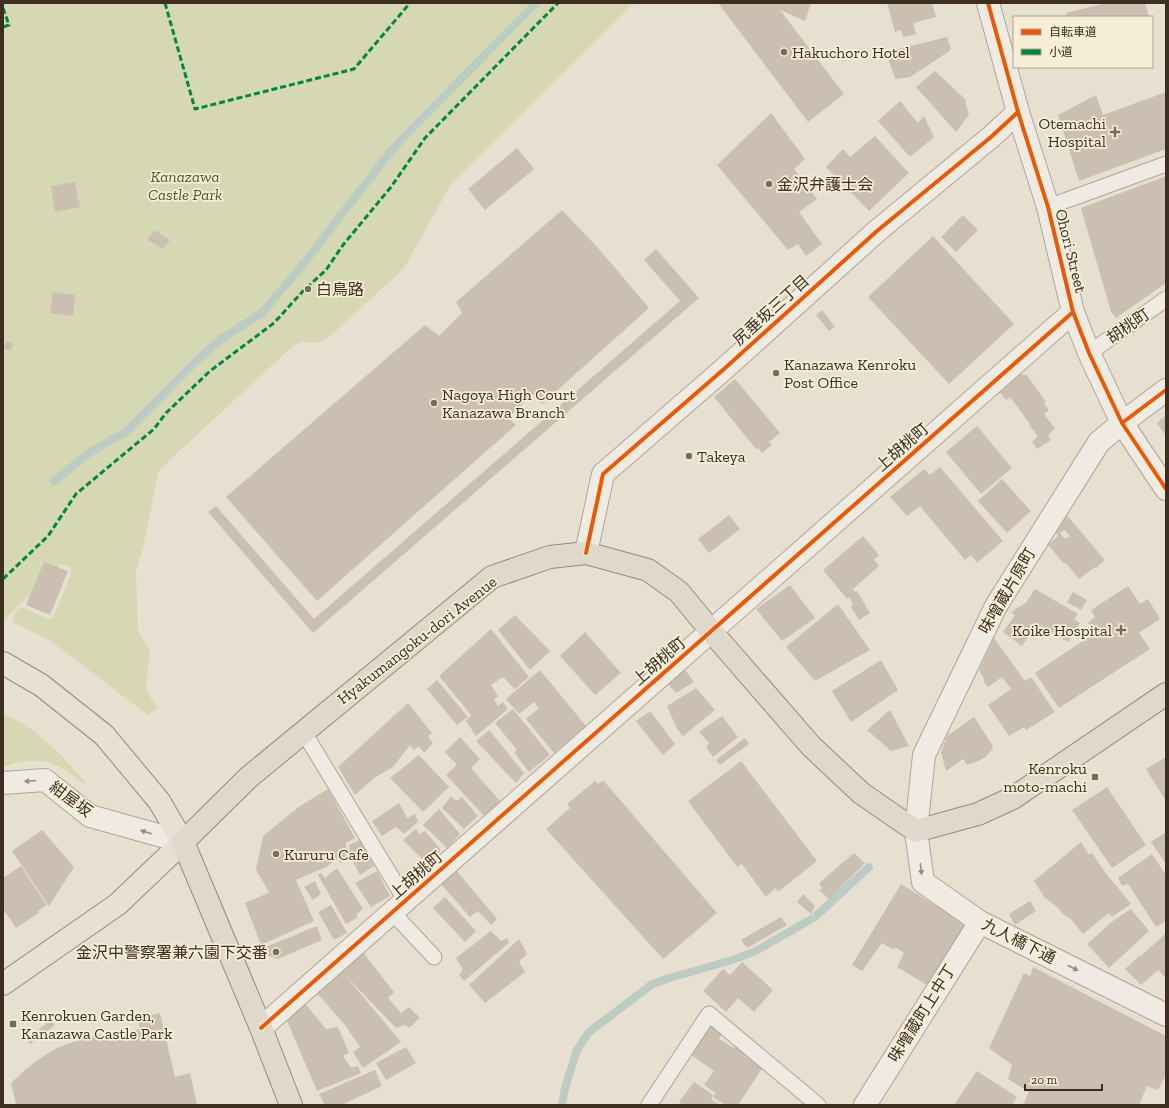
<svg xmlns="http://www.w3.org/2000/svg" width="1169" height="1108" font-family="'Zilla Slab','Noto Sans JP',serif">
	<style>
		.green { fill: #d6d7b3 }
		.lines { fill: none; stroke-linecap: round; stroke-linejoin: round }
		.stream { stroke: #bcccc2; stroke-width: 8 }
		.building { fill: #cbbfb2; fill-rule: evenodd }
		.service-casing { stroke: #ada599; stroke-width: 17 }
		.minor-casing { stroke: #ada599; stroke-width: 24 }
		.tertiary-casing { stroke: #ada599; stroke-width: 24 }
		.primary-casing { stroke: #928b80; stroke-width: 24 }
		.trunk-casing { stroke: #928b80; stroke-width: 24 }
		.service { stroke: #efebe3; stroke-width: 15 }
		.minor { stroke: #efebe3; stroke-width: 22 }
		.tertiary { stroke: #efebe3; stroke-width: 22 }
		.primary { stroke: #e6e1d4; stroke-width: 22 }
		.trunk { stroke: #e0d9cb; stroke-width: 22 }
		.quiet { stroke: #00873e; stroke-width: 3; stroke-dasharray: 6 3; stroke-linecap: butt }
		.cycleway-casing { stroke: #f7eed8; stroke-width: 6 }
		.cycleway { stroke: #e8590c; stroke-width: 4 }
		.oneway { fill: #968c82 }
		.poi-dot { fill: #786c5e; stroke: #f7eed8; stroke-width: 1.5 }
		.labels { text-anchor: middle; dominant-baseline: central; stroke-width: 3.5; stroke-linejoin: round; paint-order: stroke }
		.poi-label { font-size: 16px; fill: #3d2e20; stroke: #f7eed8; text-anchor: start }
		.park-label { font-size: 16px; font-style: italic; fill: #4d5a26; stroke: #f7eed8 }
		.street-label { font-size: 16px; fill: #3d2e20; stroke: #f7eed8 }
	</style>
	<rect width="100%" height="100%" fill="#e7e0d1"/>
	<path class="green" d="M3,3H634L451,184L408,261L399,273L329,337L316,343L302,342L294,345L159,470L143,548L136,571L138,631L150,650L146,690L157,708L148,715L49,640L13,622C12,616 16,611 21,607L48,619L53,618L71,573L70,567L61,564L5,619L3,618Z
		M3,714C35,726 63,756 85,782L83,784C54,759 39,755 3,767Z"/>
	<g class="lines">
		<path class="stream" d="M54,481L92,451L127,431L192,365L213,346L221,339L262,313L304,263L387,156L402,139L536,3
			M562,1105L565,1088L577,1050L589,1032L651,985L666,979L729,961L754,952L815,917L869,867"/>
	</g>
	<path class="building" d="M718,3H811L805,21L780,10L844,94L808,122Z
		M887,3H932L936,17L913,23L916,34L903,37L901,30L895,32Z
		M1106,3H1145L1149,17H1067L1066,13Z
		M947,37L951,50L910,77L895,79L886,52Z
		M935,71L965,99L969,115L956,132L916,87Z
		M1166,92V149L1079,181L1058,115L1096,95L1103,115Z
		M900,101L918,123L924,116L934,137L910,157L878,121Z
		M771,113L805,159L794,169L817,199L799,212L822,244L806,256L798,244L788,250L717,165Z
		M875,136L909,173L869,211L826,167L843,149L850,157Z
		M517,148L534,169L485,210L468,189Z
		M1166,176V283L1116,318L1111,312L1081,208Z
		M75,182L80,207L55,212L51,186Z
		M562,210L599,249L649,308L542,404L533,394L508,418L516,425L317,601L226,497L425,325L439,336L462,313L456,302Z
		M963,215L978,230L956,252L941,237Z
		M154,230L170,240L163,249L148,240Z
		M933,236L1014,324L949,384L868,297Z
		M656,249L699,298L313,633L208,512L216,506L314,619L680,301L644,260Z
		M53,292L75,295L73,316L50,313Z
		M822,310L835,327L829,331L816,315Z
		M7,341L13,344L10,351L3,348Z
		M1020,372L1024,376L1026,374L1046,402L1044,404L1049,410L1044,414L1055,428L1048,435L1051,440L1037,449L1032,442L1038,436L1029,425L1030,424L1010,397L1006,400L998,390Z
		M735,379L780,433L769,442L772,445L762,453L758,448L756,449L714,397Z
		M1166,415V436L1157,423Z
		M977,426L1012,468L981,494L946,452Z
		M940,467L1003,541L977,563L971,555L965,560L920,506L907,516L890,497L924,469L930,475Z
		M1002,479L1031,511L1007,533L978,501Z
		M1064,512L1105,560L1096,568L1095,567L1079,579L1066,563L1064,564L1048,545L1058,536L1055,531L1061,526L1058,522ZM1064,530L1070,536L1065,539L1060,533Z
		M729,515L740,529L709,553L698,539Z
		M863,536L879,555L874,560L879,566L853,589L855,592L857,591L870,613L859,620L851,607L853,605L849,597L847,599L823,570Z
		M44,562L68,571L50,615L26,605Z
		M790,585L815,618L782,641L756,609Z
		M1128,586L1140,604L1148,599L1160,619L1139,633L1150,649L1059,708L1035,673L1095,633L1088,623L1095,617L1091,610Z
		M1035,589L1078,614L1074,619L1080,623L1068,642L1037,624L1022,646L1003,632L1015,615L1011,613L1015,609L1026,603Z
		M1073,592L1087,600L1081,610L1067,602Z
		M838,604L870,650L815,681L786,647Z
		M515,615L550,651L530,670L498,630Z
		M491,629L529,677L515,689L503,677L491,685L498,696L494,700L498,706L503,702L508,709L476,736L466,721L471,715L439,676Z
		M585,632L621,673L595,695L560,656Z
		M994,638L1025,681L1031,677L1055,712L1026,730L1024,727L1009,736L988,705L1011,689L1002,677L988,687L983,681H985L979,670Z
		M881,660L898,690L851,722L832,691Z
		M683,667L694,682L676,693L667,683Z
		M540,670L586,726L554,753L526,719L539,708L534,702L519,714L506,699Z
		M437,680L468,717L457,725L427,689Z
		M696,688L715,710L683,736L677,729L667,706Z
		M408,703L432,733L428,736L433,743L424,753L419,746L414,750L410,745L393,767L374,778L355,795L338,767Z
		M513,709L550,755L529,772L514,752L517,750L495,723Z
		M890,710L909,746L891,751L867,730Z
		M650,711L675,744L663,755L636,721Z
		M722,716L738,737L713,757L706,747L709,743L699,732Z
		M974,717L993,746L992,750L984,758L978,761L967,765L963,759L946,771L941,752L947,736Z
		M489,730L524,773L516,783L476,741Z
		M460,737L480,759L471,768L500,801L484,816L446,775L457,765L445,752Z
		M745,738L749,744L720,765L716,760Z
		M419,755L449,787L423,812L390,778Z
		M1166,757V801L1146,769Z
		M741,761L817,861L778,892L775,888L766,897L742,864L737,867L688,801Z
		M603,780L717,913L663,959L546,829L570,808L567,804L595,781L598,784Z
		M1107,787L1146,845L1112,868L1072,810Z
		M328,789L355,838L346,843L347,859L340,863L338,858L326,867L296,880L314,921L261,945L245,903L277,889L269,892L256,870L263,836L300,806Z
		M451,796L456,801L462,797L478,816L464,829L442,808Z
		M399,803L407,818L415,814L418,822L404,834L396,827L382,836L372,821Z
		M439,809L460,834L447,848L423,825Z
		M416,829L419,834L425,831L441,850L428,865L403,840Z
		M42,830L74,867L49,906L12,851Z
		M1166,832V864L1151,842Z
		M360,840L374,866L360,875L350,856L349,845Z
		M1081,842L1089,855L1092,853L1105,872L1131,904L1112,917L1109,913L1083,934L1072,920L1063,914L1056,906L1045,898L1034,881Z
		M854,853L865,863L829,899L819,890L822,888L819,883Z
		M1152,854L1166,875V921L1156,927L1128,884L1122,886L1118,878Z
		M21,866L47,905L38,911L39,913L16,928L3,909V878Z
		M337,868L363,909L357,914V918L346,924L318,875L321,873L325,878Z
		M455,869L497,919L491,925L478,911L470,917L440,883Z
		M377,871L390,896L371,907L355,883Z
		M315,881L321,894L313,900L304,887Z
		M901,884L965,924L927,985L897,967L904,953L897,948L892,949L882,943L862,971L852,965Z
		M803,894L815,906L811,914L797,902Z
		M445,897L476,931L465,942L433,908Z
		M1030,901L1036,911L1015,925L1009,914Z
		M331,905L347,933L334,940L318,912Z
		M1131,909L1149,931L1109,968L1087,944L1114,920Z
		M781,917L787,925L747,948L741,940Z
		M317,926L322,940L278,959L269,956L263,948Z
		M491,931L501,941L507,938L509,943L464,981L459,975L463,970L456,958Z
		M1166,933V978L1158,970L1141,985L1125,969L1139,956L1140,957Z
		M519,939L527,954L519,962L525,972L485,1003L469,985Z
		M362,951L394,992L388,998L401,1013L409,1007L420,1018L409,1028L405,1025L396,1028L344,974L401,1042L363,1068L353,1052L360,1047L345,1025L316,992Z
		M742,962L773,990L754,1012L738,998L726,1012L703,991L723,969L730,975Z
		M1033,967L1166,1036V1074L1158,1090L1147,1086L1139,1105H1023L1029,1092L1008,1079L1012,1065L989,1048L1024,973L1030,976Z
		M303,1001L326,1029L338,1027L349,1053L343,1056L351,1068L358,1066L361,1073L317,1091L285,1016Z
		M160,1013L175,1077L190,1073L197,1105H16L11,1083L26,1069L42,1057L59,1047L88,1037L110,1033L128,1032L140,1029L138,1018Z
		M51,1020L55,1025L30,1044L27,1039Z
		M710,1025L722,1033L719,1039L734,1048L736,1045L747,1052L745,1056L763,1067L738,1105H725L713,1097L716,1093L704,1085L714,1071L691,1055Z
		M406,1047L416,1063L386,1080L376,1063Z
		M375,1070L382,1086L341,1105H325L319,1094Z
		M977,1071L1017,1097L1012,1105H954Z
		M694,1082L713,1095L711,1101L712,1100L720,1105H682L679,1102Z"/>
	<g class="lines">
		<g class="service-casing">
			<path id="service" d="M1048,207L1166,164
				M1089,353L1166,299
				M303,731L406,901
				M392,912L434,957
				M649,1105L709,1014L818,1105"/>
		</g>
		<g class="minor-casing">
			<path id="minor" d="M1166,390L1122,423L1099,442L996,606L924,755L916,831L923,882L980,922L1166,1015
				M3,783L45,780L90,816L183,842
				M261,1028L1073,312
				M865,1105L980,922"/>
		</g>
		<g class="tertiary-casing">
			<path id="tertiary" d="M988,3L1018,112L1048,207L1073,312L1089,353L1122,423L1166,489
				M586,553L603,474L724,369L877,231L991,137L1018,112"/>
		</g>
		<g class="primary-casing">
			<path id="primary" d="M3,663L41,685L104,735L159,801L183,842L118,904L3,984"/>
		</g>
		<g class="trunk-casing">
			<path id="trunk" d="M291,1105L261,1028L183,842L249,777L492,577L550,557L586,553L648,570L679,592L711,631L811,746L861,793L916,831L978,814L1013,798L1166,694"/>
		</g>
		<use href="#service" class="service"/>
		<use href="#minor" class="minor"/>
		<use href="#tertiary" class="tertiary"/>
		<use href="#primary" class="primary"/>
		<use href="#trunk" class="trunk"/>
		<path class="quiet" d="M165,3L195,109L354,69L410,3
			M3,8L9,25L3,27
			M3,579L48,536L76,494L154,429L166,413L210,371L274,323L303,291L326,270L343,245L391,187L425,138L558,3"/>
		<g class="cycleway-casing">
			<path id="cycleway" d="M988,3L1018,112L1048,207L1073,312L1089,353L1122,423L1166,489
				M1122,423L1166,390
				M586,553L603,474L724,369L877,231L991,137L1018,112
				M261,1028L1073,312"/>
		</g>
		<use href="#cycleway" class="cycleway"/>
	</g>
	<defs><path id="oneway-solid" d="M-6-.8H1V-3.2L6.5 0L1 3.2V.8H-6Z"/></defs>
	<g class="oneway">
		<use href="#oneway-solid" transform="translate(30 781) rotate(176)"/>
		<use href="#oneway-solid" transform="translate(146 832) rotate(-164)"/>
		<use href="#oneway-solid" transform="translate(921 869) rotate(83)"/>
		<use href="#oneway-solid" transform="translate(1073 968) rotate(27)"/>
	</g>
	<g class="poi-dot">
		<circle cx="784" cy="52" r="4"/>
		<path d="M1113 126h4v4h4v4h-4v4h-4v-4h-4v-4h4z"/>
		<circle cx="769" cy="184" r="4"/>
		<circle cx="308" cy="289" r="4"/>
		<circle cx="776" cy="373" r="4"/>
		<circle cx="434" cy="403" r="4"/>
		<circle cx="689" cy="456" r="4"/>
		<path d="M1119 624h4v4h4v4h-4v4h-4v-4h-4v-4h4z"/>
		<rect x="1091" y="773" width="8" height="8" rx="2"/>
		<circle cx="276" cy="854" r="4"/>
		<circle cx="276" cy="952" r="4"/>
		<rect x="9" y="1020" width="8" height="8" rx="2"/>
	</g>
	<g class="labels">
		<g class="poi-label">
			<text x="792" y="52">Hakuchoro Hotel</text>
			<text x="1106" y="123" text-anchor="end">Otemachi<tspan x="1106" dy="18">Hospital</tspan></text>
			<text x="777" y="184">金沢弁護士会</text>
			<text x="316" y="289">白鳥路</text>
			<text x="784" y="364">Kanazawa Kenroku<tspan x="784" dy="18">Post Office</tspan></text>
			<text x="442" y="394">Nagoya High Court<tspan x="442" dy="18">Kanazawa Branch</tspan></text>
			<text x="697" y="456">Takeya</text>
			<text x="1112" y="630" text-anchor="end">Koike Hospital</text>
			<text x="1087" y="768" text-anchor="end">Kenroku<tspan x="1087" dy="18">moto-machi</tspan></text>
			<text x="284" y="854">Kururu Cafe</text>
			<text x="268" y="952" text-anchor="end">金沢中警察署兼六園下交番</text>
			<text x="21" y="1015">Kenrokuen Garden,<tspan x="21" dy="18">Kanazawa Castle Park</tspan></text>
		</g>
		<g class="park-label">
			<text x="185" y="176">Kanazawa<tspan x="185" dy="18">Castle Park</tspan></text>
		</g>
		<g class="street-label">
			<text transform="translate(1071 251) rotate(76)">Ohori Street</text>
			<text transform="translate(771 310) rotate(-42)">尻垂坂三丁目</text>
			<text transform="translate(1128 326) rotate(-35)">胡桃町</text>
			<text transform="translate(902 447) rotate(-41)">上胡桃町</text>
			<text transform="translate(1007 591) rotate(-60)">味噌蔵片原町</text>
			<text transform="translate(417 640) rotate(-38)">Hyakumangoku-dori Avenue</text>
			<text transform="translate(659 661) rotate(-41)">上胡桃町</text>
			<text transform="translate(71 799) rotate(36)">紺屋坂</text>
			<text transform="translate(416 875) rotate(-41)">上胡桃町</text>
			<text transform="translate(1019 941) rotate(27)">九人橋下通</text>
			<text transform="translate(922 1013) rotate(-58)">味噌蔵町上中丁</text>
		</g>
	</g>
	<rect width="1169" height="1108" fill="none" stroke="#3d2e20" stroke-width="8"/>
	<rect x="1013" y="16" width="140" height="52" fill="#f7eed8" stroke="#ada18e"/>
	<rect x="1021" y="29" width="20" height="6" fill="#e8590c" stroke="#ada18e"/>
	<text x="1049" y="36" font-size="12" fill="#3d2e20">自転車道</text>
	<rect x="1021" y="49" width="20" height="6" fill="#00873e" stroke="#ada18e"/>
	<text x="1049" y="56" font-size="12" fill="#3d2e20">小道</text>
	<path d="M1025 1084v6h77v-6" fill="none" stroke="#3d2e20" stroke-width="2"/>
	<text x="1031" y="1084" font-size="12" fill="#3d2e20" stroke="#f7eed8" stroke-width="3" paint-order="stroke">20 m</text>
</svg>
